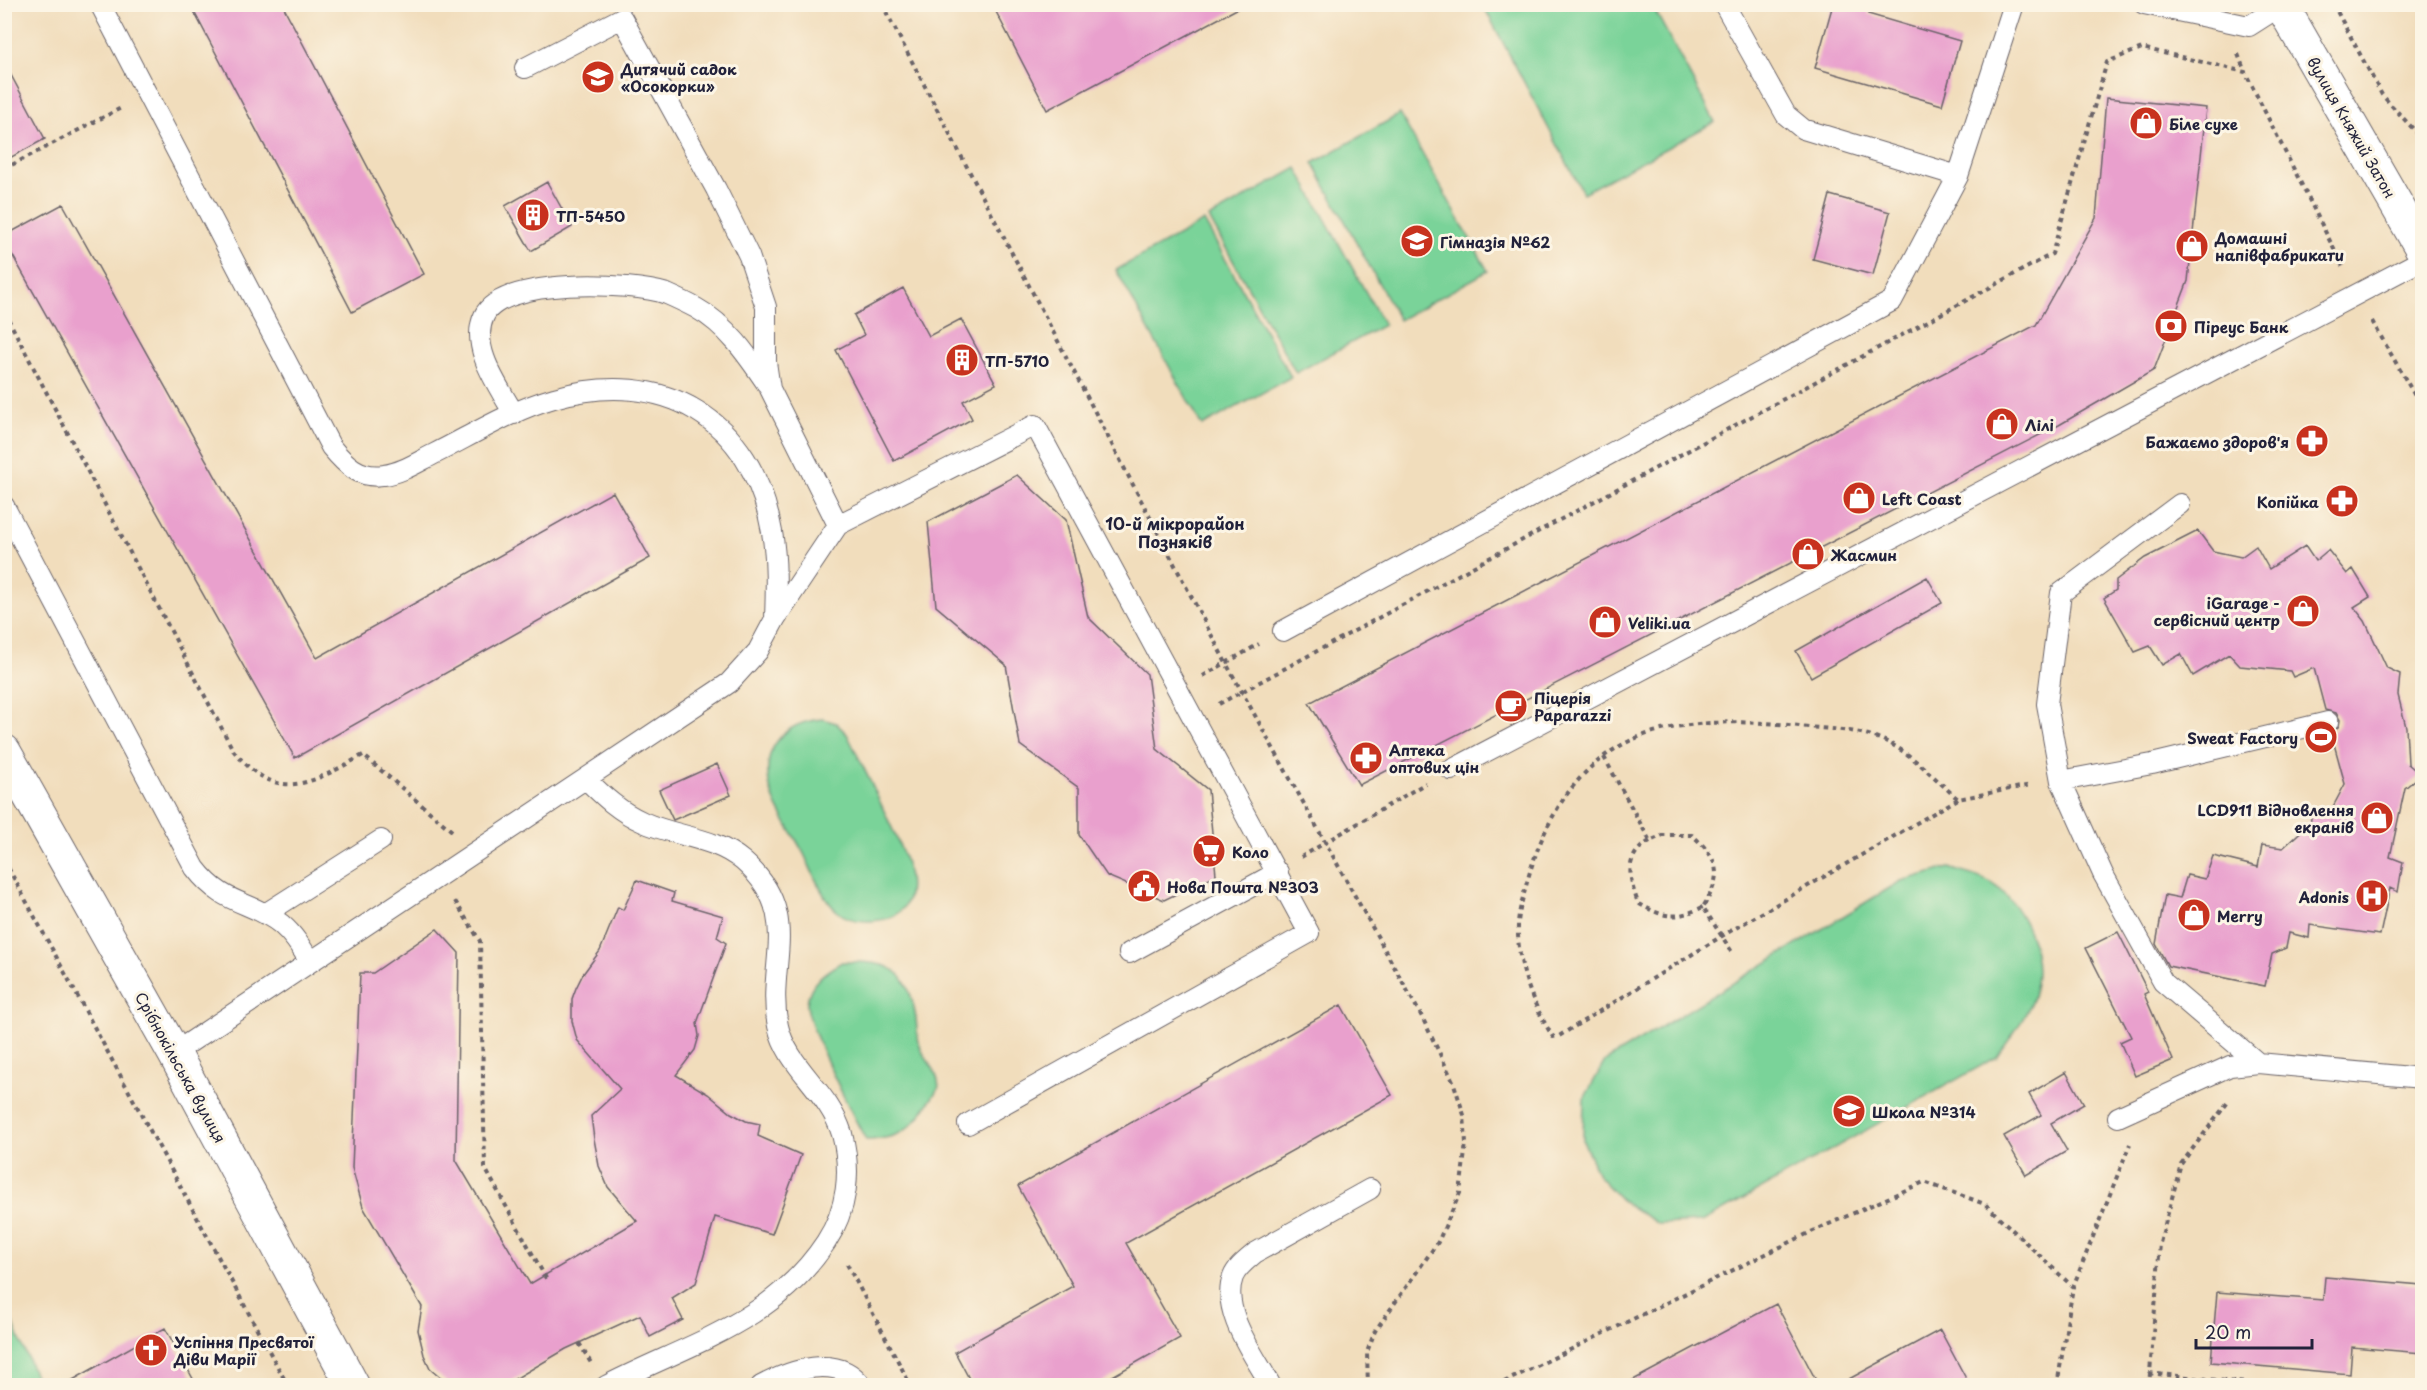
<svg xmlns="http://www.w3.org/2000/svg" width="2427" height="1390" font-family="'Playpen Sans',sans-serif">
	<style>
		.green { fill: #7ad399; stroke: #4e7a6a; stroke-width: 1.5 }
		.building { fill: #e9a0cd }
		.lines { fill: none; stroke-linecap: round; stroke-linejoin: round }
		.service-casing { stroke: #6a6368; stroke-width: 22 }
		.minor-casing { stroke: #6a6368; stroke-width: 35 }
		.path { stroke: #6a6368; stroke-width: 4; stroke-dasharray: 4.5 4.5; stroke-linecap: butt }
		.service { stroke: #fff; stroke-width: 20 }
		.minor { stroke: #fff; stroke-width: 33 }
		.labels { text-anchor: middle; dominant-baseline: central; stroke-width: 6; stroke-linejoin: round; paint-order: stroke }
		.poi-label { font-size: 15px; font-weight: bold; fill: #22223b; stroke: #fcf5e5; text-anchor: start }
		.street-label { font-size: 15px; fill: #22223b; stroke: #fcf5e5 }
		.neighbourhood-label { font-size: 16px; font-weight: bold; fill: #22223b; stroke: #fcf5e5 }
	</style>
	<rect width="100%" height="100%" fill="#fcf5e5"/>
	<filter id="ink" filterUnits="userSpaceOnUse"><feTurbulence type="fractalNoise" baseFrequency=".0167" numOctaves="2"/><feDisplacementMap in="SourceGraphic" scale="12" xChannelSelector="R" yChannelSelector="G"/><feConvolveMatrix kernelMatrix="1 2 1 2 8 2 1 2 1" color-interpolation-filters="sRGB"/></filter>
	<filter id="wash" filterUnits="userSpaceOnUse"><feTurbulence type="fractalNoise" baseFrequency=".008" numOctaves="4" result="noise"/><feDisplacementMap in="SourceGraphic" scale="24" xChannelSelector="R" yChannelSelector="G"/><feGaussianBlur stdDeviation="1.35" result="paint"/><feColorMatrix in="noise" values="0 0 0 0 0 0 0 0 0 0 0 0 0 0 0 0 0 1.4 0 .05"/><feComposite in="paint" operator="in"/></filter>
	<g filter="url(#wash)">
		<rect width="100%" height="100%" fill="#f1ddbc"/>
		<path class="green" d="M1483,5H1652L1715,122L1583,193Z
			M1400,114L1488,271L1399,320L1313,163Z
			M1297,168L1384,325L1296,373L1209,218Z
			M1204,221L1291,377L1202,426L1116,270Z
			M823,719L836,723L847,734C860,760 873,786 885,813C898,842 936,910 880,920C866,922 849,922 837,911C821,897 812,870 803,852C793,833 777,812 771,791C759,750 783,722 823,719Z
			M1949,868C1962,873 1985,877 1996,886C2024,909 2043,953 2035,989C2030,1014 2011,1036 1997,1057L1702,1222L1658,1224L1622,1201L1598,1175L1583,1140L1584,1099L1605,1061L1901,881Z
			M842,962C892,961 907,967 916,1018C917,1027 917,1037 920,1046C926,1063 937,1067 939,1087C917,1121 909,1139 866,1140C853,1116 806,1024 807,1003C809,982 826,971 842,962Z
			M5,1304L38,1383L39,1385H5Z"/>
		<g id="blocks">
			<path class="building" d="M190,4H282L424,274L352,312Z
				M992,4H1246L1047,110Z
				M1833,4H1870L1868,14L1960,41L1942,105L1815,68Z
				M4,62L45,139L4,161Z
				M2106,98L2206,108L2188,281L2154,370L2059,425L1359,785L1309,703L2036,325L2096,218Z
				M547,182L572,227L531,251L505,206Z
				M1830,195L1890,212L1873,275L1813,259Z
				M63,204L317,658L613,492L650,558L295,758L4,240V236Z
				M903,288L929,336L961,319L996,384L963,401L972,419L894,461L836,350L864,335L854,315Z
				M1017,475L1066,520L1088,617L1147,674L1157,749L1208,790L1216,875L1164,900L1107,876L1079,835V788L1020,745L1006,665L936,606L928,522Z
				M2198,531L2213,551L2241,557L2256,546L2269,569L2305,546L2315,561L2328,550L2347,574L2353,569L2370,597L2354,607L2365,621L2387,668L2400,674L2398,695L2406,727L2408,764L2421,775L2405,788L2390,857L2403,862L2398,892L2390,888L2380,935L2310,925L2309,938L2289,933L2286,948L2272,954L2265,986L2168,966L2156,944L2165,895L2180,898L2187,875L2205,879L2213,856L2258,867L2262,845L2283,848L2310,823L2312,814L2328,816L2345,784L2331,733L2339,726L2340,720L2336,713L2325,710L2314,668L2293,677L2290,671L2240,666L2229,654L2193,676L2181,654L2162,665L2150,646L2135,652L2104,598L2116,590V580L2145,558Z
				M1927,577L1942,603L1811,677L1796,651Z
				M717,764L731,795L673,820L659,790Z
				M637,880L674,893L672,901L723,916L717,937L726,943L697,1023L699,1036L695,1050L676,1075L708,1094L731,1113L746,1121L760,1124L758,1136L801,1155L772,1234L715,1217L696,1283L672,1298L683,1320L650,1337L640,1315L566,1349L503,1386H451L430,1368L424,1355L418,1330L422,1307L363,1207L352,1168L360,973H373L437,929L459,953L456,1160L530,1284L637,1221L608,1187L599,1166L594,1139L591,1116L620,1089L577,1040L572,1021V999L576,988L583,974L600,951L618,907L623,910Z
				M2118,932L2148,992L2144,994L2173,1060L2135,1076L2120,1042L2131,1037L2086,948Z
				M1341,1005L1392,1095L1126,1243L1180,1338L1095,1386H973L955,1352L1073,1286L1018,1186Z
				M2066,1072L2084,1104L2051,1123L2067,1151L2026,1175L2004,1136L2041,1115L2029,1094Z
				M2325,1277L2422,1285V1353L2352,1347L2350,1374L2211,1362L2217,1292L2323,1300Z
				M1776,1304L1819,1386H1622Z
				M165,1328L197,1386H62Z
				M1940,1330L1970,1386H1836Z"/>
		</g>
	</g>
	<g filter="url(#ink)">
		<use href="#blocks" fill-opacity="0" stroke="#6a6368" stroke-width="1.5"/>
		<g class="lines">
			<g class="service-casing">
				<path id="service" d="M100,4L331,447C345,464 359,479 384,475C401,473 418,462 434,454C472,435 512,410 554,398C663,367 752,418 772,532C777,561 776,590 775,619
					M1724,4L1786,115L1803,129L1958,176
					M2144,4L2249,26L2282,5
					M514,414C500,388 469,348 484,316C502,277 632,282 667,294C676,298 687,303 696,308C727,325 748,356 767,384
					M2180,504L2061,593L2047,704L2061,781L2103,874L2163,982L2258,1063
					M4,506L195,868C225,907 249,899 281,924C294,935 302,948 310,962
					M838,525L1035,425L1309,933L968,1124
					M1283,631L1892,301L1958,176L2014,4
					M1451,770L2422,260
					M586,779C603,796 620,812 643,822C676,837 715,837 743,861C805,915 765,964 778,1026C787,1067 829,1091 842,1134C852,1172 847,1210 826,1242C773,1323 687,1344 606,1386
					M2061,781L2152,764L2328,722
					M265,914L381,840
					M1129,953L1278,872
					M174,1053L729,683L758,651L775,619L838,525L770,389L766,362V307L749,256L716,189L622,18L525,68
					M2118,1117L2230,1066L2258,1063L2422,1078
					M761,1386C789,1371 838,1352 862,1386
					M1271,1386C1256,1357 1220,1312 1233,1277C1237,1267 1247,1260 1255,1253L1370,1189"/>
			</g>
			<g class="minor-casing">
				<path id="minor" d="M2281,4L2422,249
					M4,751L174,1053L353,1386"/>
			</g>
			<path class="path" d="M882,4L1226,663L1422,1017L1453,1081L1464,1115L1466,1143L1460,1193L1438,1242L1375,1331L1367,1352L1368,1386
				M2333,4L2382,95L2416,132L2422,134
				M2238,54L2245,72
				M4,169L121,108
				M4,311L233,750C277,805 311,784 363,755L452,831
				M2372,321L2422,408
				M1203,676L1259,644
				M1219,704L2052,254L2107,62L2142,48L2245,72L2344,269
				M1604,757L1650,841L1663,835H1692C1720,860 1723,875 1703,907L1732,952
				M1958,799L1722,936L1559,1036L1553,1037C1532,1003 1517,966 1518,926C1518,914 1522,901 1525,890C1539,833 1567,776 1620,746C1668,718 1745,720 1799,726C1830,730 1858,728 1887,742C1914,755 1936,780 1958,799L2031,785
				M1650,841C1623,856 1629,878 1638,903C1664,918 1675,920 1703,907
				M1301,857L1426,783
				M4,860L288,1386
				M455,901L480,941L485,1168L548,1282
				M847,1264L911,1386
				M579,1343L591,1363
				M2149,1373L2274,1386
				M1496,1386L1811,1232L1924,1182L1985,1204L2073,1287
				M2057,1386L2073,1287L2130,1144
				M2149,1386L2160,1243L2181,1164L2228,1102"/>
			<use href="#service" class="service"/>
			<use href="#minor" class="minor"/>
		</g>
	</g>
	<defs>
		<g id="school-disc" transform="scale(1.725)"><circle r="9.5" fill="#c8321e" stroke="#fcf5e5"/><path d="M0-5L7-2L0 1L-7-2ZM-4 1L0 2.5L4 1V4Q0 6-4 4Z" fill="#fff"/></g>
		<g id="shop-disc" transform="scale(1.725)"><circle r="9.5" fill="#c8321e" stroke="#fcf5e5"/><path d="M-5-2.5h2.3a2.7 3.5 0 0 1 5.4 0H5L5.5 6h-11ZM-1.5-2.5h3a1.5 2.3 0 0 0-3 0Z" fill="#fff"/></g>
		<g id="building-disc" transform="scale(1.725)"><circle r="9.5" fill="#c8321e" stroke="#fcf5e5"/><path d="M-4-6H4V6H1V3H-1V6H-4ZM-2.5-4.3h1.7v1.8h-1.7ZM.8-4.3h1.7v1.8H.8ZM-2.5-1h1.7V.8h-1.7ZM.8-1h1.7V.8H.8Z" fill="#fff"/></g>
		<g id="bank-disc" transform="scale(1.725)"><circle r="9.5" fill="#c8321e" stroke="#fcf5e5"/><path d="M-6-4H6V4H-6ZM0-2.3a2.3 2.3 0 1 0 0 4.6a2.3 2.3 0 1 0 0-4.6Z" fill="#fff"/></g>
		<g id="pharmacy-disc" transform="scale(1.725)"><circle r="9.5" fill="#c8321e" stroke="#fcf5e5"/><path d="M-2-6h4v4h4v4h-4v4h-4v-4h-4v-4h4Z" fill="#fff"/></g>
		<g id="cafe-disc" transform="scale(1.725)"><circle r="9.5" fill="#c8321e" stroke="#fcf5e5"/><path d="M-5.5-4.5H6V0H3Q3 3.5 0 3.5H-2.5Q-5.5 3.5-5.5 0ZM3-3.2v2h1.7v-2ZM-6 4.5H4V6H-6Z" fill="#fff"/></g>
		<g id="stadium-disc" transform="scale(1.725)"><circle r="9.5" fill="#c8321e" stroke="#fcf5e5"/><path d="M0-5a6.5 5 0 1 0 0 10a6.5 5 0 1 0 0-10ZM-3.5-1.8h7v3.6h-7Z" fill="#fff"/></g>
		<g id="supermarket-disc" transform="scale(1.725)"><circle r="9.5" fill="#c8321e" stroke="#fcf5e5"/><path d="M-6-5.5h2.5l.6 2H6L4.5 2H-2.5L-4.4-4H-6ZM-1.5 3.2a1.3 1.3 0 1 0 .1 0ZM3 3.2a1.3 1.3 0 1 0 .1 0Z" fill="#fff"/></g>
		<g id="civic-disc" transform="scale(1.725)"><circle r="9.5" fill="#c8321e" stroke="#fcf5e5"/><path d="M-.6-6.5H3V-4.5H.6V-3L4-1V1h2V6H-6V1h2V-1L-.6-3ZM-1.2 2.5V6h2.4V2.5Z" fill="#fff"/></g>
		<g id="hospital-disc" transform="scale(1.725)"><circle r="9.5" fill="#c8321e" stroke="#fcf5e5"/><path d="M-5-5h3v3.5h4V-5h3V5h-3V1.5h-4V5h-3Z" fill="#fff"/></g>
		<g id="church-disc" transform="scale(1.725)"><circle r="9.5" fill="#c8321e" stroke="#fcf5e5"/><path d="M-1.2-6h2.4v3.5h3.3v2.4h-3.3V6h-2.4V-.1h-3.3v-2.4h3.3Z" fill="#fff"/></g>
	</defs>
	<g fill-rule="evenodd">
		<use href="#school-disc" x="598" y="77"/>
		<use href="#shop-disc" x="2146" y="123"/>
		<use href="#building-disc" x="533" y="215"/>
		<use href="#school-disc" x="1417" y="241"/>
		<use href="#shop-disc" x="2192" y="246"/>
		<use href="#bank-disc" x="2171" y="326"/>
		<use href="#building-disc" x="962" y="360"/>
		<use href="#shop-disc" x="2002" y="424"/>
		<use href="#pharmacy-disc" x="2312" y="441"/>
		<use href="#shop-disc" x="1859" y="498"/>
		<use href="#pharmacy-disc" x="2342" y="501"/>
		<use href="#shop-disc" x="1808" y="554"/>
		<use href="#shop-disc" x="2303" y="611"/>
		<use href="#shop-disc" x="1605" y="622"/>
		<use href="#cafe-disc" x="1511" y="706"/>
		<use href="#stadium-disc" x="2321" y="737"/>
		<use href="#pharmacy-disc" x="1366" y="758"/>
		<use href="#shop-disc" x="2377" y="818"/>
		<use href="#supermarket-disc" x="1209" y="851"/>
		<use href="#civic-disc" x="1144" y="886"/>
		<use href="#hospital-disc" x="2372" y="896"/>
		<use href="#shop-disc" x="2194" y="915"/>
		<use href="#school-disc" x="1849" y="1111"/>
		<use href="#church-disc" x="151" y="1350"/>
	</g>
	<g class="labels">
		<g class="poi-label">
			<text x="621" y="68">Дитячий садок<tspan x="621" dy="17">«Осокорки»</tspan></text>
			<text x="2169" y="123">Біле сухе</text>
			<text x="556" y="215">ТП-5450</text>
			<text x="2215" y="237">Домашні<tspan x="2215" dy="17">напівфабрикати</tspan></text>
			<text x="1440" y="241">Гімназія №62</text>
			<text x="2194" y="326">Піреус Банк</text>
			<text x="985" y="360">ТП-5710</text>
			<text x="2025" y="424">Лілі</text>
			<text x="2289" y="441" text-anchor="end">Бажаємо здоров'я</text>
			<text x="1882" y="498">Left Coast</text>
			<text x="2319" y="501" text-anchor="end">Копійка</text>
			<text x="1831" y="554">Жасмин</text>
			<text x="2280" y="602" text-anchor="end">iGarage -<tspan x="2280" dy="17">сервісний центр</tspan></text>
			<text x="1628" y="622">Veliki.ua</text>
			<text x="1534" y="697">Піцерія<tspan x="1534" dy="17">Paparazzi</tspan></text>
			<text x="2298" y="737" text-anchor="end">Sweat Factory</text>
			<text x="1389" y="749">Аптека<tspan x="1389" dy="17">оптових цін</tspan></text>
			<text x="2354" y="809" text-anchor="end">LCD911 Відновлення<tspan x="2354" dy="17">екранів</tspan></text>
			<text x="1232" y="851">Коло</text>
			<text x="1167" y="886">Нова Пошта №303</text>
			<text x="2349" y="896" text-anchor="end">Adonis</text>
			<text x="2217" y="915">Merry</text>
			<text x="1872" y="1111">Школа №314</text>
			<text x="174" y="1341">Успіння Пресвятої<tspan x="174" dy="17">Діви Марії</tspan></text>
		</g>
		<g class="street-label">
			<text transform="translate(2352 127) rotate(60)">вулиця Княжий Затон</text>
			<text transform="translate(181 1067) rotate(61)">Срібнокільська вулиця</text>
		</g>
		<g class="neighbourhood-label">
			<text x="1175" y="523">10-й мікрорайон<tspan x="1175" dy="18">Позняків</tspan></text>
		</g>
	</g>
	<rect width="2427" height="1390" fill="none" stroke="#fcf5e5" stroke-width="24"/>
	<path d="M2196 1339v9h116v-9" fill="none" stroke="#22223b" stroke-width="3"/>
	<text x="2205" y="1339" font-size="18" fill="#22223b" stroke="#fcf5e5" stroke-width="4.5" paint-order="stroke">20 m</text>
</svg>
